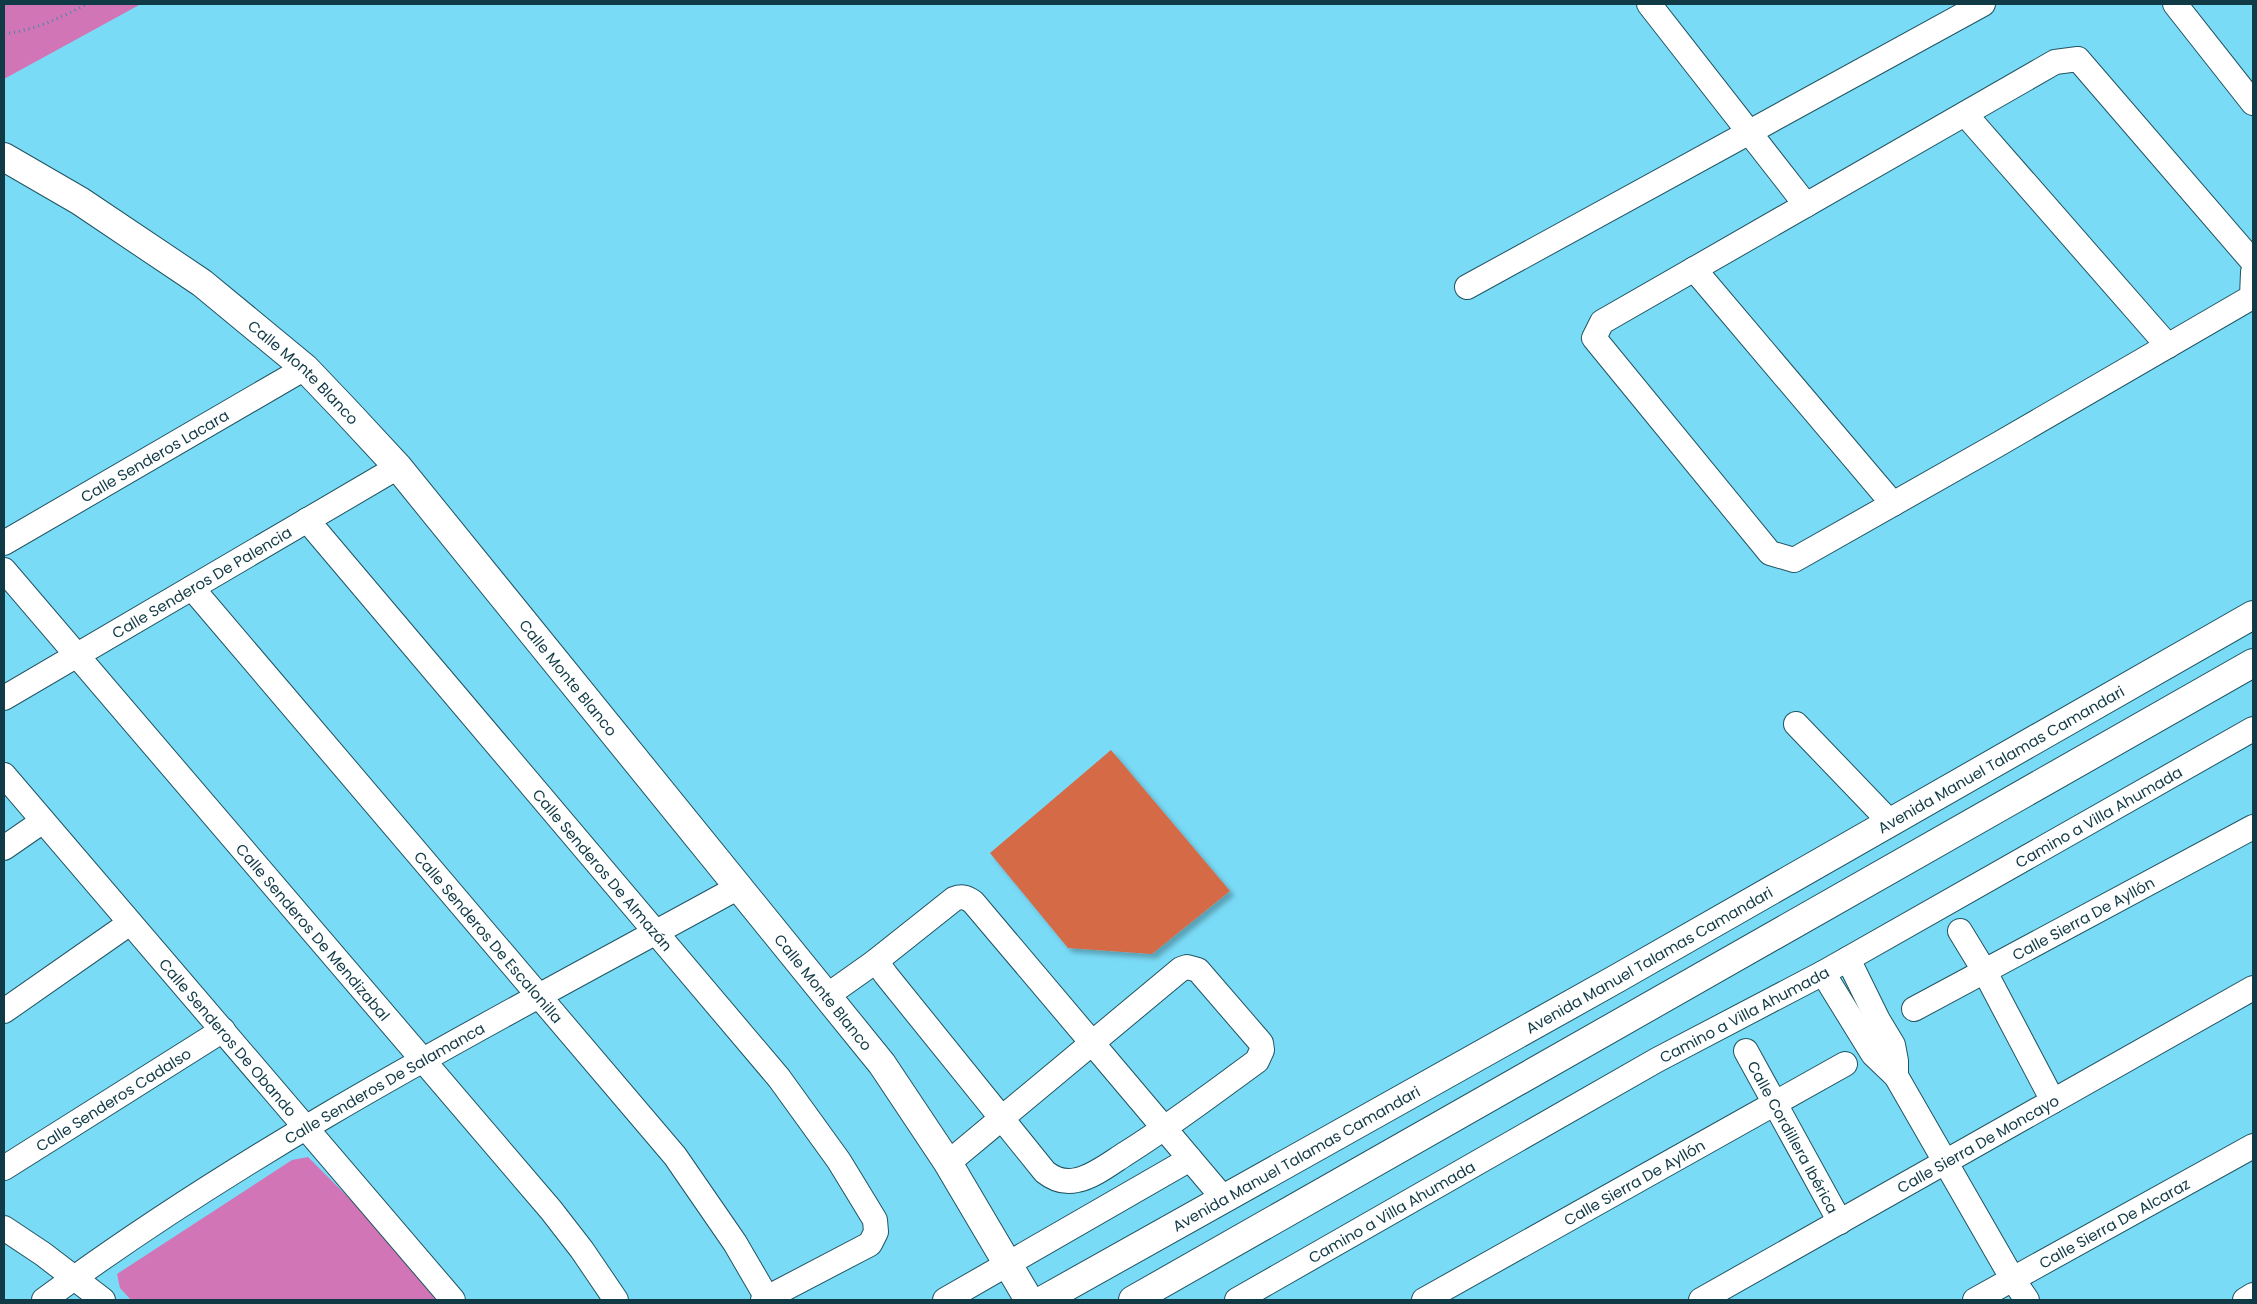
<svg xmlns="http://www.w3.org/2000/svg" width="2257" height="1304" font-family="Poppins,sans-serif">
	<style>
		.green { fill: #d275b7 }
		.building { fill: #d56a46; filter: url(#shadow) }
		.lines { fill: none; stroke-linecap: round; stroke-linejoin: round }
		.minor-casing { stroke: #205462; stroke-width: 26 }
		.major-casing { stroke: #205462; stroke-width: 30 }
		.path { stroke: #44899d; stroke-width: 3; stroke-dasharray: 1 4; stroke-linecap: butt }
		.minor { stroke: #fff; stroke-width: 24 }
		.major { stroke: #fff; stroke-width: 28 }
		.labels { text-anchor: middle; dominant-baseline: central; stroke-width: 4; stroke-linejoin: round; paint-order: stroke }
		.street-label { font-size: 15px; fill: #103a46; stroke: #7adbf7 }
	</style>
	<defs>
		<filter id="shadow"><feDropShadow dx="4.5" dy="4.5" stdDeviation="2.5" flood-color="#0004"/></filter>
	</defs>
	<rect width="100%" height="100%" fill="#7adbf7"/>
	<path class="green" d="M4,4H141L4,79Z
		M308,1157L376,1225L436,1300H131L120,1288L117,1274L292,1160Z"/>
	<path class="building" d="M1111,750L1230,891L1152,954L1068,948L990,853Z"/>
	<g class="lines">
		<g class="minor-casing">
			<g id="minor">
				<path d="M1649,4L1806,205"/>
				<path d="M2175,4L2253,103"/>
				<path d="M1965,114L2168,346"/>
				<path d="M2253,262L2078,59L2055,62L1602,322L1594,338L1770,553L1794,560L1997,445L2252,297L2253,272"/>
				<path d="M1694,269L1893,504"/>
				<path d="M1467,287L1983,4"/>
				<path id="s1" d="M307,520L779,1078L839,1161L875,1220L876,1232L870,1244L763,1300"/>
				<path id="s2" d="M4,543L305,368"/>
				<path id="s3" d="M4,570L551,1210L582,1250L616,1300"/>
				<path id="s4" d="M192,588L675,1156L735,1243L767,1298"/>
				<path id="s5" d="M4,698L398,467"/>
				<path d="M1796,724L1891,823"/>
				<path id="s6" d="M4,775L453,1300"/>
				<path d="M4,848L43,821"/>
				<path d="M1960,931L1985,972L2053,1101"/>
				<path d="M1848,959L1878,1020L1893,1045L1896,1061V1076"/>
				<path d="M1823,973L1873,1054L1896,1076L2012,1278L2027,1300"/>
				<path d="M828,995L876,961"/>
				<path id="s7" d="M1914,1009L2253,827"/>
				<path d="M4,1011L130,923"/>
				<path id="s8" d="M1746,1051L1840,1222"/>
				<path d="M948,1163C1025,1098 1103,1034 1181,969L1187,967L1198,970L1261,1043L1262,1050L1257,1061C1213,1093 1170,1126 1125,1154C1111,1163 1093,1177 1077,1180C1065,1183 1055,1180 1045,1172L886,975L876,961L954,899C962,896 966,897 973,902C1057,1001 1140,1100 1224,1199"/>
				<path id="s9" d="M4,1168L223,1030"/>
				<path d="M4,1228L43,1254L103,1300"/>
				<path id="s10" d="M44,1300C260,1140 502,1017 737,888"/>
				<path d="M945,1300L1190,1159"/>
				<path id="s11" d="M1237,1300L1657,1060L1823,973L2253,729"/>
				<path id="s12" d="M1424,1300L1845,1064"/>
				<path id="s13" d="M1701,1300L2253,988"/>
				<path id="s14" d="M1975,1300L2253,1146"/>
				<path d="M2245,1300L2253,1295"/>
			</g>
		</g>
		<g class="major-casing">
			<g id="major">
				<path id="s15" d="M4,157L80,201L202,283L305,368L346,411L398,467L882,1064L948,1163L1029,1300"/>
				<path id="s16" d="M1043,1300L1616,979L2253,615"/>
				<path d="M1133,1300L2253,663"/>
			</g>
		</g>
		<path class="path" d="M4,5L9,4
			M4,34C35,30 60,18 87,4"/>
		<use href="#minor" class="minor"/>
		<use href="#major" class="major"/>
	</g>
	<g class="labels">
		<g class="street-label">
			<text stroke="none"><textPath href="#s15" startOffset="370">Calle Monte Blanco</textPath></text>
			<text stroke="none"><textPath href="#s2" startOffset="174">Calle Senderos Lacara</textPath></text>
			<text stroke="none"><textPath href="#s5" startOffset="229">Calle Senderos De Palencia</textPath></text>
			<text stroke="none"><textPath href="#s15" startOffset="775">Calle Monte Blanco</textPath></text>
			<text stroke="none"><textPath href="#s16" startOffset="1100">Avenida Manuel Talamas Camandari</textPath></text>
			<text stroke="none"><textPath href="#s11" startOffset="988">Camino a Villa Ahumada</textPath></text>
			<text stroke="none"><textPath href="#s1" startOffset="458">Calle Senderos De Almazán</textPath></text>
			<text stroke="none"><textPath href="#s7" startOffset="192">Calle Sierra De Ayllón</textPath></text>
			<text stroke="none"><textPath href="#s3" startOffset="476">Calle Senderos De Mendizabal</textPath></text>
			<text stroke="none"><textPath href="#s4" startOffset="458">Calle Senderos De Escalonilla</textPath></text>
			<text stroke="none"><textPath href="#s16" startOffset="695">Avenida Manuel Talamas Camandari</textPath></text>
			<text stroke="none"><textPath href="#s15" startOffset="1180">Calle Monte Blanco</textPath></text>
			<text stroke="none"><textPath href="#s11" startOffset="582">Camino a Villa Ahumada</textPath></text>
			<text stroke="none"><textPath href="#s6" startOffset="345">Calle Senderos De Obando</textPath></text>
			<text stroke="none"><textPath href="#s10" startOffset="404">Calle Senderos De Salamanca</textPath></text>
			<text stroke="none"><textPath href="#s9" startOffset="129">Calle Senderos Cadalso</textPath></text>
			<text stroke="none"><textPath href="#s8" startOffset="98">Calle Cordillera Ibérica</textPath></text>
			<text stroke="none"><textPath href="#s13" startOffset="318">Calle Sierra De Moncayo</textPath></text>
			<text stroke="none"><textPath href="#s16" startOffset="290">Avenida Manuel Talamas Camandari</textPath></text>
			<text stroke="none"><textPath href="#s12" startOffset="241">Calle Sierra De Ayllón</textPath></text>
			<text stroke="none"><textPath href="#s11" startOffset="178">Camino a Villa Ahumada</textPath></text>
			<text stroke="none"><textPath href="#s14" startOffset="159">Calle Sierra De Alcaraz</textPath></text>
		</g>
	</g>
	<rect width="2257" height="1304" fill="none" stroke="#103a46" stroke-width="10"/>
</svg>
